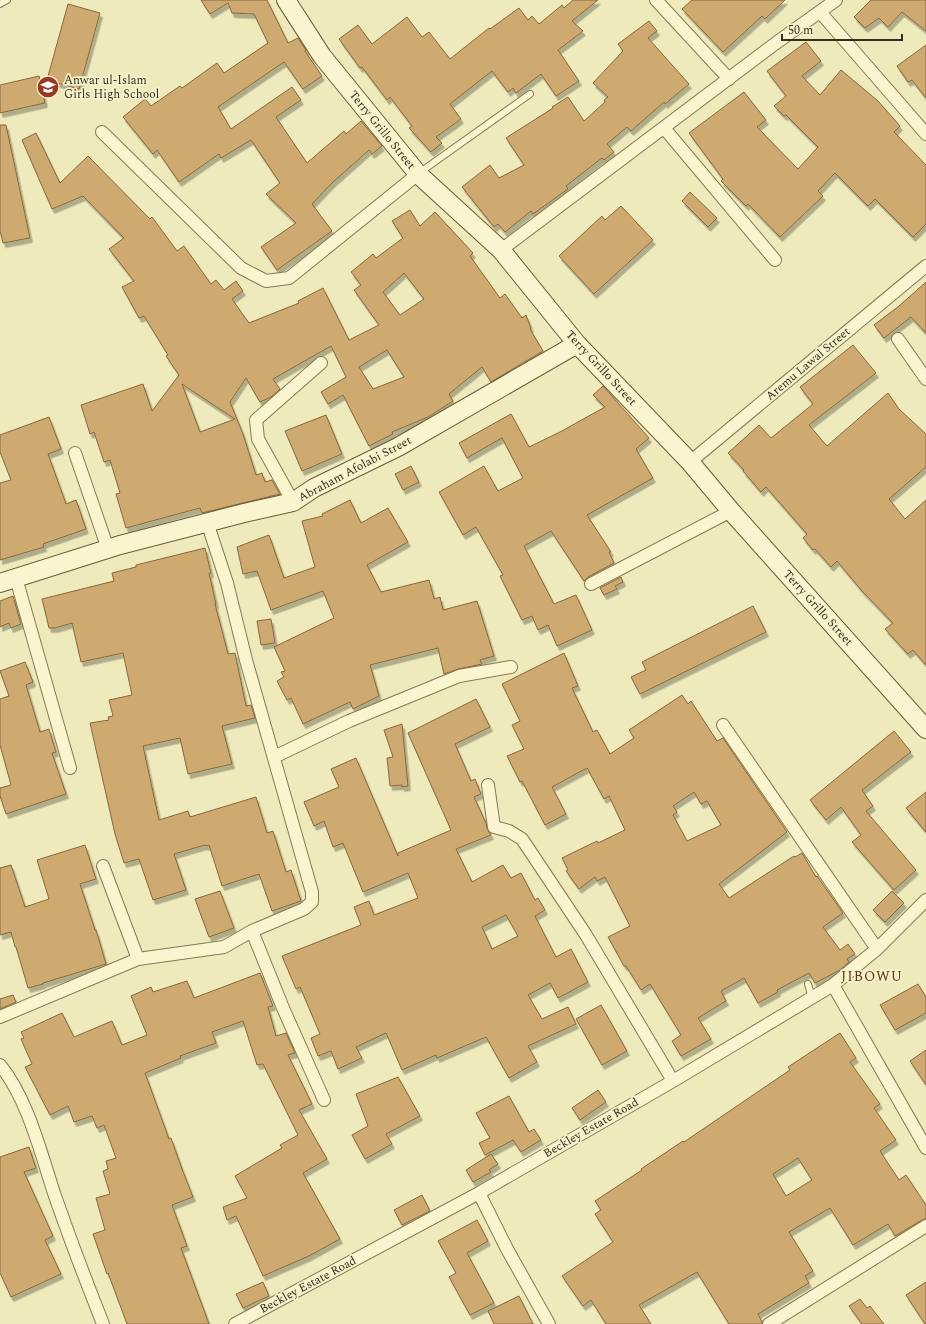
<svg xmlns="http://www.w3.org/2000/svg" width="926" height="1324" font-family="Spectral,serif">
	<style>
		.building { fill: #cfaa70; stroke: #87673a; fill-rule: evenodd; filter: url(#shadow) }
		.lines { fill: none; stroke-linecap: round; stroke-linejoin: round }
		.lane-casing { stroke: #877955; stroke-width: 8 }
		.street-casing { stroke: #877955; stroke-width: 14 }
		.secondary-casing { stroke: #695a39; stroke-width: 20 }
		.lane { stroke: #faf5cf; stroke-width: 6 }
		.street { stroke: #faf5cf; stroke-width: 12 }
		.secondary { stroke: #faf5cf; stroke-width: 18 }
		.labels { text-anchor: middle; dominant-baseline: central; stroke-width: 3.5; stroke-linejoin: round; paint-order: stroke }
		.poi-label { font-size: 12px; fill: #362d1b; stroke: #f6f2cc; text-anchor: start }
		.street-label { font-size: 12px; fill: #362d1b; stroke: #f6f2cc }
		.quarter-label { font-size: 14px; letter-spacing: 1px; fill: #643719; stroke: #f6f2cc }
	</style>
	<defs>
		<filter id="shadow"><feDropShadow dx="2.5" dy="4.5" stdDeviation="0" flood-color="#0004"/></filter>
	</defs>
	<rect width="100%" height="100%" fill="#efeabc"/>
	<path class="building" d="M201,0H267L288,43L298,38L306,50L305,51L322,76L303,89L284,62L218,107L231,129L292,87L301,100L276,117L307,163L344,131L346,134L361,121L382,146L372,154L369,150L332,183L312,204L332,231L277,270L261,247L296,223L266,194L280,183L251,140L221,158L219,154L179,182L157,150L153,154L123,117L145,99L151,106L180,86L182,88L217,63L224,73L268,43L254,14L232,13L228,3L210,14Z
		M573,0H598L572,21L583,31L558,50L579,81L556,96L541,74L516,93L513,88L508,92L492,71L450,104L461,119L436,137L442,143L431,152L409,128L412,126L390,97L387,100L362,67L360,68L339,39L358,25L372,44L407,17L422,37L429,32L450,59L489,28L490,29L519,8L528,20L532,16L539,24L562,5L564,8Z
		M692,0H785L765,19L762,16L723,52L682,9Z
		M871,0H926V31L902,12L888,27L879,18L865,28L854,17Z
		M68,4L100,13L79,89L47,80Z
		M649,21L657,31L648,38L689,84L665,104L664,102L631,131L627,127L607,144L614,152L604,160L602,158L566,186L568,189L533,214L531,211L505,232L498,224L494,227L462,187L490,165L499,178L524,165L506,138L553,108L552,107L568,97L584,121L605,102L604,100L608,97L593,83L623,51L618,44Z
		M806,42L821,61L802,76L820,95L841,70L878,101L900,126L894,132L926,165V224L913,237L875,199L868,206L835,173L818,191L823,196L780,237L748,204L746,206L721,181L723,179L689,133L744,92L766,120L757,127L798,169L818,147L786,115L784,116L774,106L786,96L767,71Z
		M926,45V98L912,80L908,82L897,66Z
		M39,76L45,103L0,113V85Z
		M0,125H6L30,238L3,243L0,231Z
		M36,133L60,183L88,156L150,219L152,217L177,251L184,246L211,284L216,280L224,290L236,281L243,291L232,299L249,323L299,303L298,301L323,288L349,340L379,325L354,290L361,285L351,272L373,254L376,258L403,238L392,221L410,210L420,226L435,212L473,253L470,256L500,298L505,294L522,318L526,315L531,328L530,329L543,351L491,382L482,367L449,394L453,401L428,417L392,432L393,434L369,446L343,395L328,404L321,392L346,377L331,346L273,379L280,389L271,397L260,402L246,378L230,402L243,434L256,475L262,473L265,482L272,480L280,494L202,513L200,508L126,528L116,494L120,493L110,460L104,462L94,432L90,434L81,405L143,384L152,411L179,375L166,356L168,355L144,316L139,318L122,287L134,281L109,249L124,238L83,196L52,209L22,140ZM404,273L424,299L400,315L383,292ZM387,350L404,377L373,389L359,367ZM182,384L235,419L200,432Z
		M690,192L717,218L708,227L682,201Z
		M621,206L653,240L594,294L559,256L602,216L605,220Z
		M926,282V333L911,317L884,338L874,325L899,306Z
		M853,345L876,373L809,425L827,446L888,393L899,409L926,434V467L889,499L905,519L926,500V665L913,650L908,654L885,629L893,623L862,591L837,561L831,567L815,549L813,550L803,538L807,534L766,487L761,492L743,471L744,470L728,453L759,425L771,438L813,404L800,387Z
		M603,386L649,438L636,449L653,478L587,515L611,552H609L614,563L588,577L584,581L551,531L524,546L554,604L576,595L592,630L557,646L548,625L538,630L532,616L522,620L500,576L503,575L476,527L463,535L439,492L484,466L498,491L523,478L502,438L467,458L459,443L511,414L529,447L560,432L605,407L593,395Z
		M326,415L342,454L302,471L285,431Z
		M49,417L61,449L48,454L66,504L76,500L86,529L43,544L44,547L0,560V483L11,480L0,452V435Z
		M411,466L419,482L403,490L395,474Z
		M350,500L361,523L388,508L408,542L367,565L381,592L429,580L434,599L440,597L443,610L477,601L494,656L480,660L482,664L458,669L444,674L438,648L370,665L379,696L353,709L350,702L303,724L291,698L287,700L277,681L284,677L281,672L285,671L274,647L334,618L323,591L271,610L257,571L243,574L237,547L269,535L284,578L315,567L302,521L323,516L322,514Z
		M205,548L211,573H209L216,604H215L228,654L235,653L246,706L251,705L255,718L222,726L232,764L188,774L180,738L143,746L159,820L188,811L190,817L256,797L267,833L273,831L286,872L291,870L301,901L272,911L259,874L222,886L209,845L206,846L205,845L174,854L186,890L153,900L139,859L124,863L115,834L90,723L109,720L108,717L113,716L109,700L132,695L123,653L81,662L72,623L55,628H49L42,599L114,581L112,573L136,567V565Z
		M621,577L623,582L615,586L617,589L604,595L600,588Z
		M13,596L21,624L11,628L9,623L0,627V601Z
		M753,606L766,632L640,694L631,677L646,670L642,662Z
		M271,619L275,643L261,645L257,621Z
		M564,653L578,686L572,688L593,732L597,730L610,754L634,738L629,730L682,695L688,704L691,701L717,741L723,738L787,832L719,884L729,898L794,856L795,857L802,853L816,877L817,876L843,913L823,927L840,950L848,944L855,954L847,959L849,962L840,970L815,983L809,973L777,990L778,992L758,1003L744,978L721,991L726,1001L698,1018L711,1039L681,1056L672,1041L681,1035L650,984L641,990L626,966H624L608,937L630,926L605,877L597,881L595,877L579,889L566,871L568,870L562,858L597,841L598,843L625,830L609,796L604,799L587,768L552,787L566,814L545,825L522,781L520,782L507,756L524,749L512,725L520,721L502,684ZM694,792L701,804L707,801L721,825L687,841L673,815L677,812L673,806Z
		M25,662L33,682L26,685L40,732L49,729L56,752L52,753L66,794L6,814L0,796V788L11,785L0,745V699L9,696L0,671Z
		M476,699L490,727L455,744L471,781L475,779L481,794L474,797L486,823L487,828L491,835L456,849L472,882L503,865L511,878L521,873L535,900L538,898L545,910L535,916L556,957L571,949L588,982L558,998L550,983L528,995L542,1019L568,1007L576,1024L528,1046L537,1062L509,1078L486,1037L437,1058L436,1055L402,1070L386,1033L356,1047L362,1058L338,1069L331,1051L318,1056L311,1038L320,1034L300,987L296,989L282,956L361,925L354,907L369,901L374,915L418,898L408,873L363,892L343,843L333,847L324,821L314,826L304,802L339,787L331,769L356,758L398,856V853L451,830L408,733ZM506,915L518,936L492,949L482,927Z
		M402,724L408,786L402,787V785L390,786L387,758L393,757L384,730Z
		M894,731L911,752L862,790L873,806L866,811L916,870L894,890L852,842L861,835L841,807L826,820L810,800Z
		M926,792V832L906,808Z
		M85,845L96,879L80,884L95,930H96L106,964L43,983V984L28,988L16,947H15L11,932L0,935V868L11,865L25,907L49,899L37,860Z
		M220,891L234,928L209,937L195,899Z
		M892,891L904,903L885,922L873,910Z
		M260,973L273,1006L268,1007L276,1036L286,1033L295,1053L288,1055L312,1104L299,1110L327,1159L303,1173L340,1239L309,1256L263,1276L236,1216L227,1220L223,1207L247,1198L235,1176L282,1148L280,1145L298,1135L263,1064L257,1065L243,1021L212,1032L216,1043L180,1056L181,1058L145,1073L169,1139L171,1138L182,1169L193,1197L172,1205L187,1246L181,1248L209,1324H127L108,1273L107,1274L93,1234L105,1230L96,1198L110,1194L103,1171L108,1169L106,1161L116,1158L104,1125L97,1128L92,1116L74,1122L68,1106L50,1115L25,1067L32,1064L21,1039L24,1038L21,1032L62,1013L74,1037L112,1021L122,1045L147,1035L131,996L151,987L153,992L187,981L194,998Z
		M918,984L926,997V1013L895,1030L880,1005Z
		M13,995L16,1002L0,1009V999Z
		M601,1005L627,1051L602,1065L576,1019Z
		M840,1033L856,1058L850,1062L880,1104L874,1108L896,1140L880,1151L899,1180L906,1175L926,1205V1219L922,1220L895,1236L888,1224L853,1245L830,1208L789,1232L813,1271L805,1276L809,1283L758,1314L762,1322V1324H729L697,1272L639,1305L651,1324H606L591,1300L583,1306L562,1276L613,1242L595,1214L601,1210L595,1201L642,1170L641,1169L683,1141L684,1142L790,1070L788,1067ZM798,1158L812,1180L786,1196L773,1174Z
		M926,1050V1085L910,1061Z
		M398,1077L420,1116L386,1134L392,1144L365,1159L352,1135L368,1126L356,1094Z
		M598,1090L606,1102L580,1120L572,1108Z
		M509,1096L529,1132L534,1129L541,1140L521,1152L513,1140L485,1155L479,1143L490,1138L476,1113Z
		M29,1147L36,1168L24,1172L53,1236L45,1240L61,1274L11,1297L0,1273V1157Z
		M491,1154L498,1164L489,1170L491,1172L473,1182L466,1170Z
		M422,1195L430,1211L402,1225L394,1210Z
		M477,1220L488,1241L467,1253L494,1303L470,1315L449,1277L456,1273L438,1241Z
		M263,1282L269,1296L243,1308L236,1294Z
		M926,1282V1324H925L906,1295Z
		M519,1296L533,1324H494L488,1311Z
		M860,1299L867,1308L870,1306L884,1324H862L849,1306Z"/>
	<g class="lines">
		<g class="lane-casing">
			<path id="lane" d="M0,4L7,0
				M419,173L530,94
				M808,984L812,998"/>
		</g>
		<g class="street-casing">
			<path id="street" d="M656,0L729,79
				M820,12L926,134
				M664,128L775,260
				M102,132L241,268L266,281L289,278L418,174
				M501,250L776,43L836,0
				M898,339L926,379
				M75,453L108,549
				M690,462L926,266
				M293,502L258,439L256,420L321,363
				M16,578L70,768
				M591,584L731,511
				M723,725L877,949
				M274,757L349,721L459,676L511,667
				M488,785L494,827L509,831L522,839L586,935L673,1081
				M103,866L138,959
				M252,931L283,1008L324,1100
				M833,985L926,1148
				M0,1017L138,959L224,947L252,931L304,909L312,902V892L246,660L227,583L207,522
				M0,1065C28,1099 41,1154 55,1196C70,1239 86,1281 103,1324
				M479,1193L507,1249L549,1324
				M235,1324L479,1193L673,1081L833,985L877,949L926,900
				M769,1324L926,1226"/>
		</g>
		<g class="secondary-casing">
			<path id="secondary" d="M286,0L322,56L418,174L501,250L577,344L690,462L731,511L926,729
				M0,583L120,545L244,513L293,502L314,488L398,447L577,344"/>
		</g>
		<use href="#lane" class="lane"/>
		<use href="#street" class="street"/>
		<use href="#secondary" class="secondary"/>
	</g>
	<defs>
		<g id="school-disc" transform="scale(1.15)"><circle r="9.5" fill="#983923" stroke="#f6f2cc"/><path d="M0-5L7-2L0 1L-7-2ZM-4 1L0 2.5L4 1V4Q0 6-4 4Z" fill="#fff"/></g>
	</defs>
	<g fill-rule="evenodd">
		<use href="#school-disc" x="48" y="87"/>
	</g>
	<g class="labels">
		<g class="poi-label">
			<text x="64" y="80">Anwar ul-Islam<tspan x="64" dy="14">Girls High School</tspan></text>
		</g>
		<g class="street-label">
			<text transform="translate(382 130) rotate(51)">Terry Grillo Street</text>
			<text transform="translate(808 364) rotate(-40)">Aremu Lawal Street</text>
			<text transform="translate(601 368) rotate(47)">Terry Grillo Street</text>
			<text transform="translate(355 469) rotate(-28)">Abraham Afolabi Street</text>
			<text transform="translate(818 608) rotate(48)">Terry Grillo Street</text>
			<text transform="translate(591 1128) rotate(-30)">Beckley Estate Road</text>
			<text transform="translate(308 1285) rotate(-28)">Beckley Estate Road</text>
		</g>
		<g class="quarter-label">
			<text x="872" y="976">JIBOWU</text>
		</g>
	</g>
	<path d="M782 34v6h120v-6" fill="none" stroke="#362d1b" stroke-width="2"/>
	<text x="788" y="34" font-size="12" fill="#362d1b" stroke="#f6f2cc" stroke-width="3" paint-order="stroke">50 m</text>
</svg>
